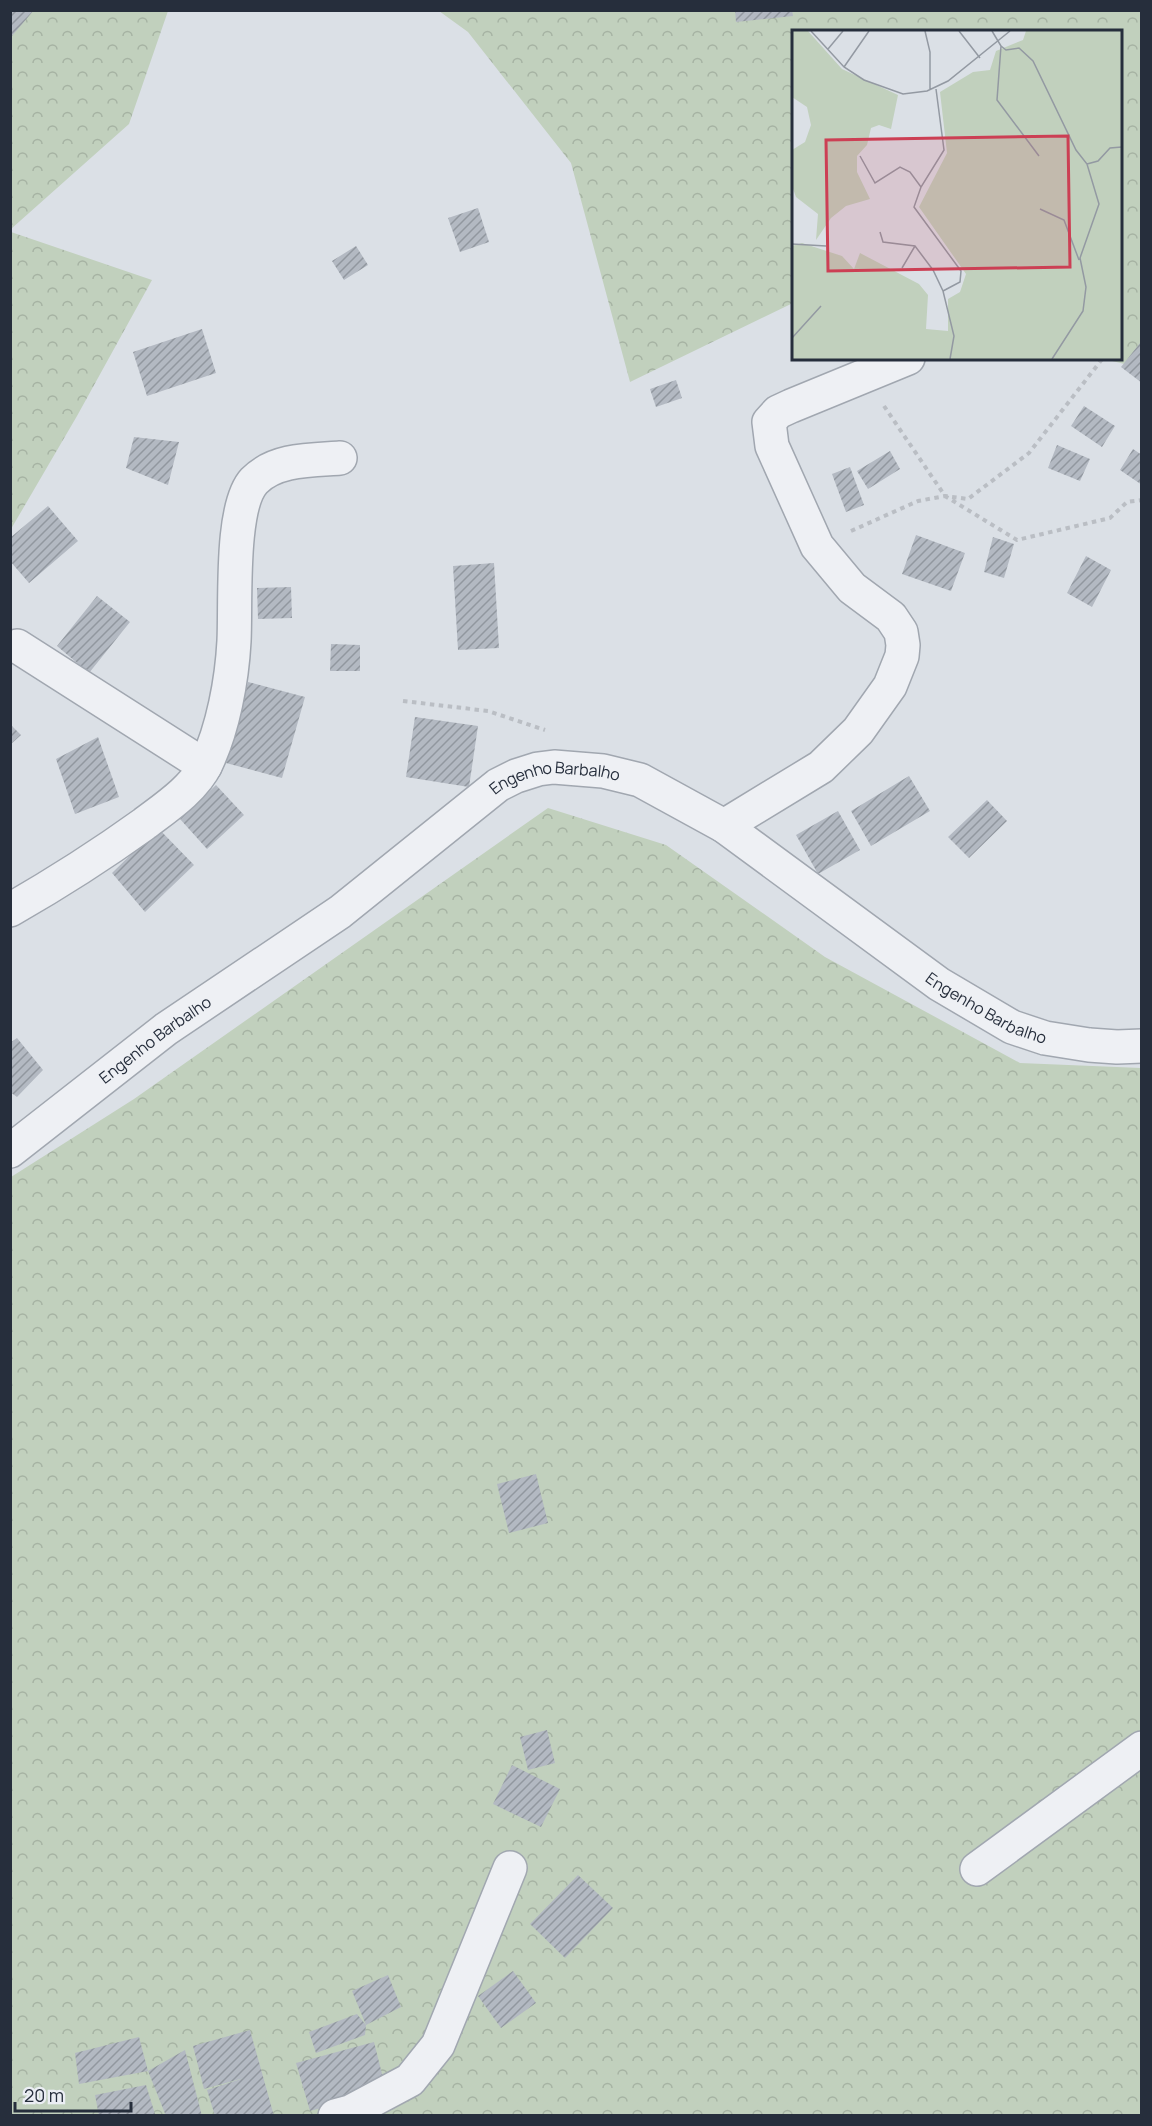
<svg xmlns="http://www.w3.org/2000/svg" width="1152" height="2126" font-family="Manrope,sans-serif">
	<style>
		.forest { fill: url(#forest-crowns) }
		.building { fill: url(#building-hatch) }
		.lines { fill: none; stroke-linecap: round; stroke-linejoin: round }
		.street-casing { stroke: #a1a7b0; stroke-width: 36 }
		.path { stroke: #babec4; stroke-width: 4; stroke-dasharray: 4.5 4.5; stroke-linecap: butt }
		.street { stroke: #eef0f4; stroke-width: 33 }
		.labels { text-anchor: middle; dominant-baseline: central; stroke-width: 4.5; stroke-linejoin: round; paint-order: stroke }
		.street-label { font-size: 16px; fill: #262e3c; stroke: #ebeef4 }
		.inset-road { fill: none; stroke: #9399a2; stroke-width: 1.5 }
		.view { fill: #cc3f54; fill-opacity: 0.15; stroke: #cc3f54; stroke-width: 3 }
		.inset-edge { fill: none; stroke: #262e3c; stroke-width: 3 }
	</style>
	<defs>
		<pattern id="forest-crowns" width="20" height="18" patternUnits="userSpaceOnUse" patternTransform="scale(1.5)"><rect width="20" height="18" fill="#c1d0bd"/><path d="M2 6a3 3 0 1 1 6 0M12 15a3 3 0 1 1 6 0" fill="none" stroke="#a6b3a3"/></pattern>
		<pattern id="building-hatch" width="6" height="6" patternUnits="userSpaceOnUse" patternTransform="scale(1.5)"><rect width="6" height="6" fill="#b3b9c2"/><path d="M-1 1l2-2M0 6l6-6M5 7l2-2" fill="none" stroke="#91979f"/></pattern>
	</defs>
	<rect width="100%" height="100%" fill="#dbe0e6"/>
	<path class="forest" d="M11,11H168L129,124L11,229Z
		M439,11H1141V368L1104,359L1120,358V32H794L793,303L630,382L571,163L468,32Z
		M11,232L152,280L77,416L11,529Z
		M548,808L666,845L825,957L1020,1063L1141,1068V2115L11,2116V1177L134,1099Z"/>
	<path class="building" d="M10,10H34L12,36L10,35Z
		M735,10H792L793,16L736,22Z
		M478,208L489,242L460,252L448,218Z
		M356,246L368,265L344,280L332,261Z
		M202,329L216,373L147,396L133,352Z
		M1140,343L1142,345V383L1121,367Z
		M676,380L682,398L656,407L650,389Z
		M1084,406L1115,426L1102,447L1071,426Z
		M134,437L179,442L168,485L126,468Z
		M1057,445L1090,459L1080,481L1048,468Z
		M1133,449L1142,455V485L1120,470Z
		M890,451L900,469L868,489L857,471Z
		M850,467L864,505L846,512L832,474Z
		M48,506L78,541L29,583L10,561V538Z
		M916,535L965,553L951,591L902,574Z
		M993,537L1014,544L1004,578L984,572Z
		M1086,556L1111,570L1092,607L1067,593Z
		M494,563L499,648L458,650L453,566Z
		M291,587L292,618L258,619L257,588Z
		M97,596L130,622L89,673L57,646Z
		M331,644L360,645V671H330Z
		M248,682L305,697L282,778L226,763Z
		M415,717L478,726L469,787L406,777Z
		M10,724L21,735L10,745Z
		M98,737L119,797L75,814L56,759Z
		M909,776L930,811L871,846L851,811Z
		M216,785L244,815L207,849L180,819Z
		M987,800L1007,821L969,858L948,837Z
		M838,811L860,850L818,874L796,835Z
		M158,828L194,865L145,912L112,873Z
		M17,1038L43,1070L17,1097L10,1092V1043Z
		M536,1474L548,1523L509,1533L497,1484Z
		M547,1730L555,1763L528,1770L520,1737Z
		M512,1765L560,1789L541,1827L493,1804Z
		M578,1875L613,1908L565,1958L530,1924Z
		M513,1971L536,2003L501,2028L478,1996Z
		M388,1975L401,2007L366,2025L365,2035L316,2053L309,2032L357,2014L366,2025L352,1991Z
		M250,2030L274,2116H215L207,2090L244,2078L204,2089L193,2046Z
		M139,2037L148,2071L79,2084L75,2053Z
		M374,2042L386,2090L310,2111L296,2063Z
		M185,2050L202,2116H166L148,2071Z
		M146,2085L155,2114L99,2116L95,2095Z"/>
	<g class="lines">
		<g class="street-casing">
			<g id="street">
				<path d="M17,646L205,766"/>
				<path d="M724,826L821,767L858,731L890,686L902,656L903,645L901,632L891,617L852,588L817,546L772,446L769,422L778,412L791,406L908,358"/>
				<path d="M10,910C57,883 101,855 144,824C165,808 194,789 206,764C223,729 232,680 234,641C236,603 230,507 254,481C275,459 311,460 340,458"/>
				<path id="s1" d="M10,1151L166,1029L340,912L498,785L516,776L538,769L554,767L603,771L640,780L724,826L939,984L1012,1027L1045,1038L1089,1045L1117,1047L1142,1046"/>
				<path d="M977,1869L1142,1748"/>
				<path d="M335,2116L350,2112L410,2080L438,2045L510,1868"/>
			</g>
		</g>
		<path class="path" d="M884,406L945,496L1017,540L1110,518L1127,502L1142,500
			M851,531L918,501L945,496L968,499L1029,453L1103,358
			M403,701L488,711L545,730"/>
		<use href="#street" class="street"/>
	</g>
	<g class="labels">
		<g class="street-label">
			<text stroke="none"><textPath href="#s1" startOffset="669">Engenho Barbalho</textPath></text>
			<text stroke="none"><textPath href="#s1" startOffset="1173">Engenho Barbalho</textPath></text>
			<text stroke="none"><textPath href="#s1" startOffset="183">Engenho Barbalho</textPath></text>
		</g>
	</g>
	<g transform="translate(792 30)">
		<rect width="330" height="330" fill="#dbe0e6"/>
		<path d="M0,1H16L50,39L106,65L99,99L87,95L79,98L75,115L65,126V142L78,169L54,176L39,188L24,210L26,184L4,167L0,156V120L13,112L19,95L15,77L0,67ZM234,1H330V329H0V216L10,213L50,226L62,239L68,223L127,254L136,265L134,299L156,301V269L168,262L174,244L127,177L155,123L148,62L181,42L198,40L204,21L231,10Z" fill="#c1d0bd"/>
		<path class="inset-road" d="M19,1L52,37L72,50L111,64L135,61L156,51L218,1M133,1L138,22V60M167,1L188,28M200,1L209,16L205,70L247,126M209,16L214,20L227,18L241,31L284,120L295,134L307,174L288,228L294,257L291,281L260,329M36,19L51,1M52,37L77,1M144,59L152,120L129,157L122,177L169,241L168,252L151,261M68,126L83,153L108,137L118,142L129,157M295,134L306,131L318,118L330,117M248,179L272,190L287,230M88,202L91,212L123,216L141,240L151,261L162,306L158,329M0,214L34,216M110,238L123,216M0,308L29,276"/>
		<path class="view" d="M276,106L278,237L36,241L34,110Z"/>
		<rect width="330" height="330" class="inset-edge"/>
	</g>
	<rect width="1152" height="2126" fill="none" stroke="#262e3c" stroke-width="24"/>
	<path d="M15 2102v9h116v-9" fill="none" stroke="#262e3c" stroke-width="3"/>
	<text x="24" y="2102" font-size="18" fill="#262e3c" stroke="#ebeef4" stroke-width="4.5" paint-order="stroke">20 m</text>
</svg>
